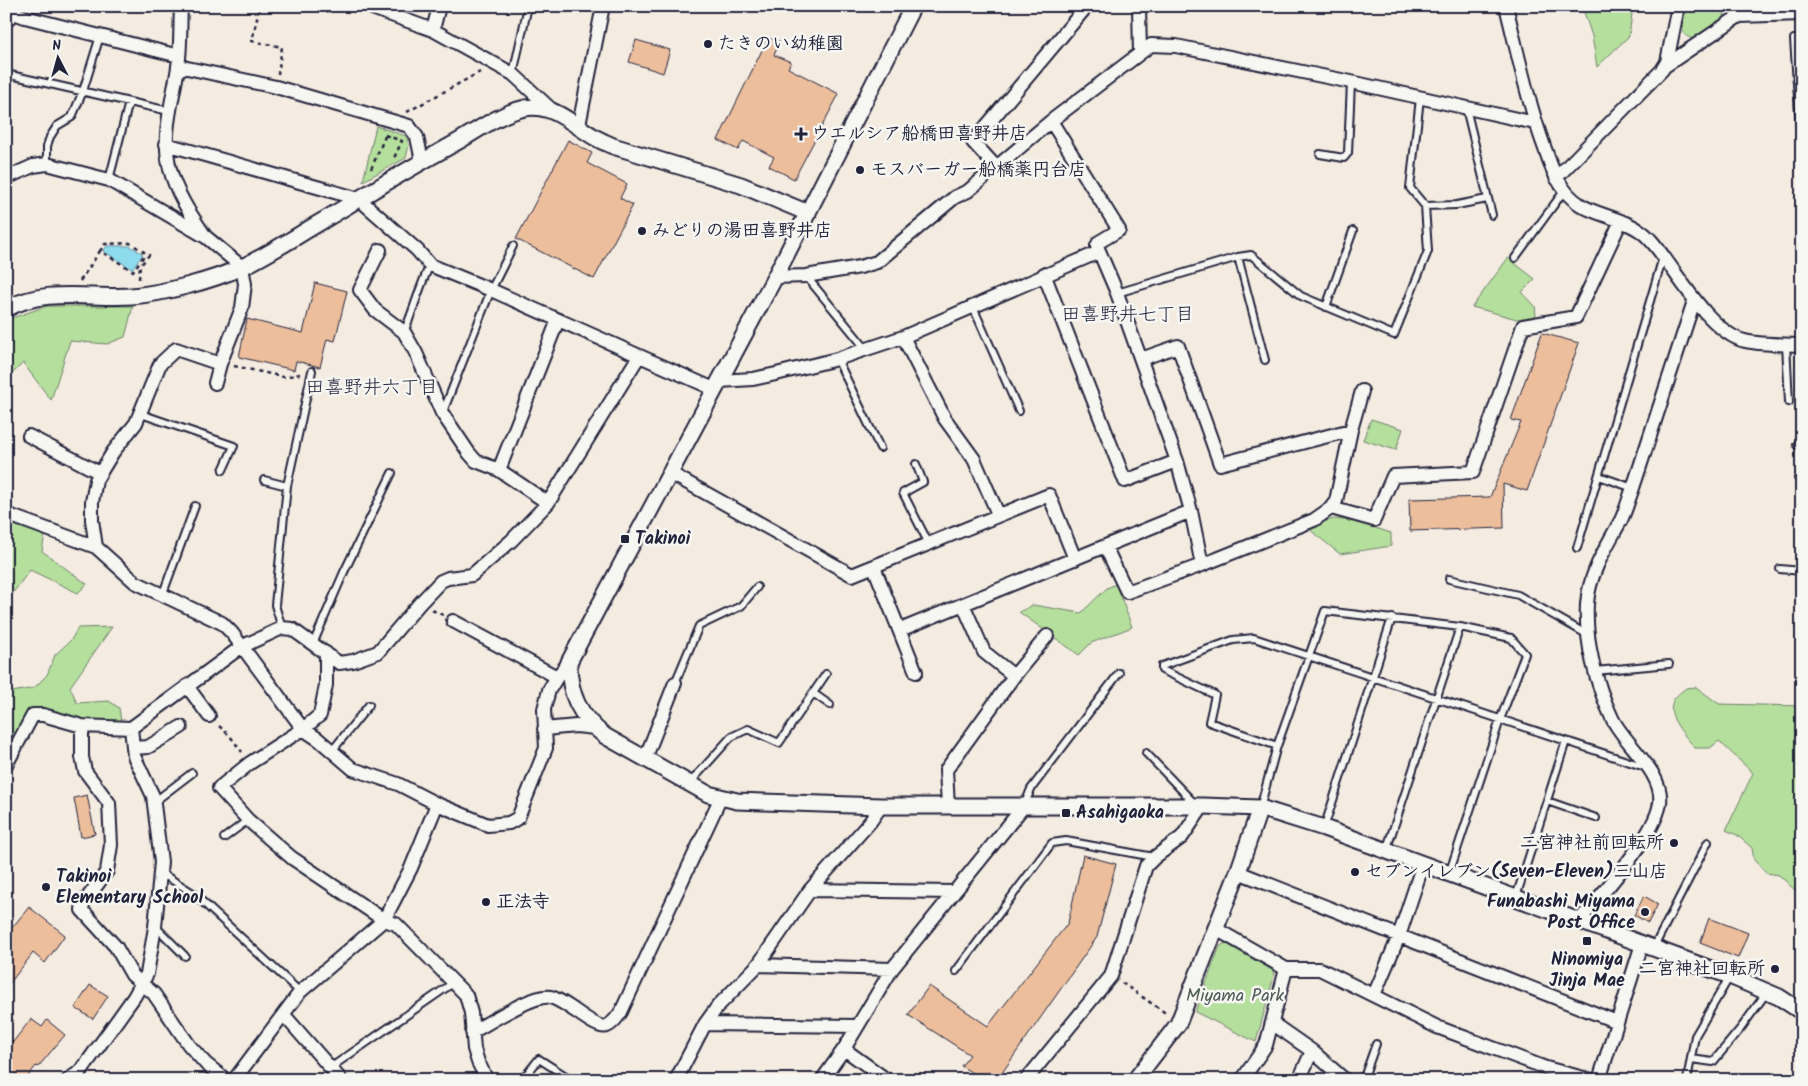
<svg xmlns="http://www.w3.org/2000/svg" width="1808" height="1086" font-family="Kalam,'Klee One',sans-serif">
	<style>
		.green { fill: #b5df9c; stroke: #6c806c }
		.water { fill: #8ddbec; stroke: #6291a5 }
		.building { fill: #ecbe9c; stroke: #22223b }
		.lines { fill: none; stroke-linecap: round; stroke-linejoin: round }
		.service-casing { stroke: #22223b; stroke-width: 10 }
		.minor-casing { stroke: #22223b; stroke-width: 16 }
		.tertiary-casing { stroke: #22223b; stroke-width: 19 }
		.path { stroke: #22223b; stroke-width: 2.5; stroke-dasharray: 4 4; stroke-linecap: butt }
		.service { stroke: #f6f6f2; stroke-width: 6 }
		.minor { stroke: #f6f6f2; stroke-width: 12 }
		.tertiary { stroke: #f6f6f2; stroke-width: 15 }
		.poi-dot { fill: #22223b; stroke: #f6f6f2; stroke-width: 2 }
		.labels { text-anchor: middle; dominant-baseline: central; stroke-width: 5; stroke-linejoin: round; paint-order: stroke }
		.poi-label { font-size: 18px; font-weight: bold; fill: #22223b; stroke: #f6f6f2; text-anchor: start }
		.park-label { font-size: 18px; fill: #4e5b58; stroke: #f6f6f2 }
		.neighbourhood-label { font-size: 19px; fill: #22223b; stroke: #f6f6f2 }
	</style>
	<rect width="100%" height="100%" fill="#f4ebe1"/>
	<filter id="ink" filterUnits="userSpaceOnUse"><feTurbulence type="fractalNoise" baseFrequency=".02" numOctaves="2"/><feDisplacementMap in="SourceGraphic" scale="10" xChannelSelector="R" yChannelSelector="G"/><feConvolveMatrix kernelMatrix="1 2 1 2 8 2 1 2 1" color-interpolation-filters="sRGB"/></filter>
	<g filter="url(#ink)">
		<path class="green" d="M1582,6H1633L1629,36L1597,67L1592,36Z
			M1686,6H1723L1725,19L1694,39C1676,36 1683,19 1686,6Z
			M376,126L406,136L409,145L406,158L363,181Z
			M1508,258L1535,279L1522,292L1535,306L1536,316L1517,319L1472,307Z
			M47,306H133L125,337L107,344L70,341L51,400L23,363L6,380V320Z
			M1371,419L1403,429L1396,450L1363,440Z
			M1334,519L1354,521L1391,533V546L1340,554L1309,529L1315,524Z
			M6,523L45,534L42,551L87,584L78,593L30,570L9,598L6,597Z
			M1116,584L1132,627L1091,643L1079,655L1019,612L1033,605L1081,613L1107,588Z
			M112,627L70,687L77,703L109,701L119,708L121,721L84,720L46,710L6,752V693L34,688L47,675L55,655L71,640L78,628Z
			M1696,687L1719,704L1802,706V897L1779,875L1766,873L1754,860L1752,848L1737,835L1726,830L1753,773L1719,741L1710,748H1695C1686,736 1664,716 1674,699C1677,695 1682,691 1686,688Z
			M1226,943L1273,970L1274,976L1256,1042L1195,1012L1220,946Z"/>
		<path class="water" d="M107,246H130L143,254L132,269L103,251Z"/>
		<path class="building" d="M768,38L780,42L774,55L791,62L788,68L839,94L794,179L769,166L774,157L743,141L738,150L718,140Z
			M636,40L670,50L663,73L629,62Z
			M568,140L592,153L587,163L627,184L620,198L633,205L594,279L516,239Z
			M315,283L347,291L335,341L327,339L320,367L296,361L294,370L239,357L247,319L303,333Z
			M1542,333L1579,343L1527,491L1503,484L1504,528L1410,531L1409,499L1490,497L1521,422L1511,420Z
			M87,795L95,834L81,837L74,798Z
			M1083,855L1116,864L1097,937L997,1080H984L961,1066L970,1055L908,1015L929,986L988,1026L1068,923Z
			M1644,896L1658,904L1648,923L1634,915Z
			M29,907L65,935L45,963L33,953L6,988V935Z
			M1709,918L1748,933L1738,958L1700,943Z
			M90,985L108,996L93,1019L75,1008Z
			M31,1019L42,1027L47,1020L65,1035L38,1067L36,1066L25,1080H6V1036L13,1042Z"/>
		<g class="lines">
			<g class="service-casing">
				<path id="service" d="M6,26L16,15
					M1802,39H1794L1802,157
					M6,74L169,111
					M513,74L528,6
					M1420,98L1410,188L1425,206L1457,205L1487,199
					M1466,108L1492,215
					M1320,154L1344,158L1348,153L1351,82
					M47,164V146L50,137L57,126L72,117L83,91L100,36
					M109,180L129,102
					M1238,257L1265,360
					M1515,258L1564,191
					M806,276L866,349
					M1117,293L1238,257L1251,255L1301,296L1394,335L1428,251L1425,206
					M973,307L1019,411
					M1326,307L1353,231
					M404,332C414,310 419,287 430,265
					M1786,344L1789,402
					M837,359L880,448
					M443,412L491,290L513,246
					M141,414L234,446L223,470
					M1797,445H1802
					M916,464L923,482L903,493L929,544
					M1599,476L1633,488
					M1798,478L1802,477
					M264,480L287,486
					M1577,548L1663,257
					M1780,569L1802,571
					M1449,579L1518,595L1588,635
					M162,596L195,506
					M282,628L275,605L287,486L312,371
					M313,644L344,572L392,473
					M1595,671L1669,664
					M675,683L699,626L741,606L757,587
					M813,693L830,705
					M1277,746L1209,722L1215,695L1162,670V666L1233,640L1254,638L1648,768
					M332,751L369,705
					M1146,753L1195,804
					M689,784L731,737L748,729L779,743L826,674
					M1547,801L1596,818
					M154,802L192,773
					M1024,806L1031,789L1119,673
					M1260,808L1277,746L1325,611L1460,627L1511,638L1525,654L1500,720L1449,874
					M1324,828L1392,618
					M224,838L248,820
					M1386,851L1460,627
					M161,873L193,893L300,992
					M1516,897L1566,741
					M156,927L185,956
					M1654,947L1708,842
					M956,971L1052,843L1066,841L1154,857
					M1691,1059L1713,1062L1741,1028L1767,992
					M330,1068L453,983
					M522,1080L539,1059L572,1080
					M1363,1080L1376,1044
					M1687,1080L1695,1036L1730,976"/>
			</g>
			<g class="minor-casing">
				<path id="minor" d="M181,6C180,26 181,47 178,67C173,101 161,134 170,169C176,193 191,215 205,236
					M372,6V8L433,30L513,74L553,111
					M1139,6L1140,53
					M1506,6C1518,54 1528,103 1545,149C1549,159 1552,171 1558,180C1579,218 1608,210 1639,230C1652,238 1662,255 1671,267C1687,290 1717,335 1745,341C1763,345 1783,344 1802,345
					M6,10L25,17L179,56
					M433,30L439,6
					M178,66L276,87L409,126L417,137L422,161
					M1665,66L1739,16L1802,14
					M1051,121L1119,230L1099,242L1097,246L1117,293L1177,461L1191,511L1202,565
					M579,125L603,6
					M166,144L359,199L417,250L430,265L491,290L714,389
					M996,167L973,142L1087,6
					M6,178L33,166L47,164L109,180L206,237L242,267L245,284L242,308L220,364L215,383
					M1556,178L1662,70L1667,62L1678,6
					M380,250L360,290L375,310L404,332L416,353L442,413L469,453L476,461L499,470L548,503
					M1044,274L1125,481L1177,461
					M775,277L806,276L860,267L877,262L955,197L968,191L1051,121L1151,45L1176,46L1351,82L1535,123
					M903,337L945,419L974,459L998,514
					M1141,359L1178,346L1220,464L1351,430
					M719,381L753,379L776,374L837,359L903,337L1099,252
					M29,436L100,473
					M499,470L558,320
					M670,473L852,575L1049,495L1075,559
					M1331,508L1336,501L1351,430L1362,391
					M6,514L96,547L135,582L222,623L232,633L303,729L318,739L353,769L398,784L437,804L488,825L509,823L518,818L546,748L544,709L549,690L557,677L569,662
					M1105,546L1127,592L1202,565L1314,520L1331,508L1374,520L1393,476L1473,472L1523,326L1576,317L1621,221
					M96,547L92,520V502L96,480L113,452L136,423L160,364L176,349L220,364
					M874,567L916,672
					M963,604L984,652L1014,676
					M453,621L557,677
					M900,630L1191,511
					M326,653V685L320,715L303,729L250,763L219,788L248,820L292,858L384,920L396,924L466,995L471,1013L474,1049L478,1062L487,1080
					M187,686L209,716
					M82,726V757L85,771L109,803L111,845L107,871L83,904L82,910L116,947L132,975L154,994L189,1045L206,1064L226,1080
					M544,729L576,726L595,728
					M133,748L148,747L181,727
					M645,759L675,683
					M6,765L33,715H43L82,726L131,728
					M948,806L946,770L1014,676L1047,636
					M1238,872L1617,1022
					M810,890L953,892
					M1579,921C1601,895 1655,836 1660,803C1664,772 1624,744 1612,718C1596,684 1585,642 1587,604C1589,573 1607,546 1621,520C1626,510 1629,498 1633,488L1694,301
					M1216,929L1286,969H1320L1437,1027L1546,1068L1591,1080
					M758,965L892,969
					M1374,995L1399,936L1423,864
					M284,1015L341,1080
					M1272,1023L1312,1051L1345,1080
					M705,1024L858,1026
					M472,1032C489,1023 533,994 550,997C566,1000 596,1031 607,1026C614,1023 617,1017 621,1012L721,797
					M844,1049L887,1080
					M68,1080L81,1071L134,997L147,974L155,927L161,862L153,796L134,756L131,728L241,647L282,628L292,629L339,663L353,661L378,652L420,603L441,581L448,578L472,575L511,541L548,503L639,356
					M234,1080L300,992L384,920L411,868L437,804
					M676,1080L705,1024L718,1006L758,965L810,890L870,822L881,806
					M822,1080L844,1049L892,969L1024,806
					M1026,1080L1111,976L1146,866L1155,857L1182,837L1203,806
					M1242,1080L1266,1045L1286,969
					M1299,1080L1312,1051
					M1599,1080L1642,944"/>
			</g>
			<g class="tertiary-casing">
				<path id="tertiary" d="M913,6L775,277L569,662C569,694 579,716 605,736L708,794L737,801L881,806H1203L1260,808L1324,828L1730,976L1779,997L1802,1012
					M6,309C45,287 90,299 132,296C165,293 211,281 242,267C268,255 298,235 324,220C368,193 412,167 457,142C478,130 501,113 525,108C553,103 573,125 596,138C601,141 607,143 613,146L741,185L808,213
					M1135,1080L1178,1024L1238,872L1260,808"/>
			</g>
			<path class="path" d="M243,6L259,9L252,41L282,47L278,74
				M407,112L480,72
				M385,135L402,141L394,158
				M371,169L386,134
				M139,279L140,266L149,255L130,243L105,244L100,251L133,271L146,253
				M80,281L100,251
				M234,366L284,377L300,374
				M432,610L443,615
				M219,726L230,736L242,752
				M1122,983L1167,1014"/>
			<use href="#service" class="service"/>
			<use href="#minor" class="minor"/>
			<use href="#tertiary" class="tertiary"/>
		</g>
	</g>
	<g class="poi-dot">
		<circle cx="708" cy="44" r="5"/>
		<path d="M798.5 126.5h5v5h5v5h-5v5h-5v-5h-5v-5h5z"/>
		<circle cx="860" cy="170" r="5"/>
		<circle cx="642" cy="231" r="5"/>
		<rect x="620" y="534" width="10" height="10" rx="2.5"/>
		<rect x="1061" y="808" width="10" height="10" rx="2.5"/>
		<circle cx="1674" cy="843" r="5"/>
		<circle cx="1355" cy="872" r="5"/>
		<circle cx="46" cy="887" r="5"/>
		<circle cx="486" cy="902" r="5"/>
		<circle cx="1645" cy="912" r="5"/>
		<rect x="1582" y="936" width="10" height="10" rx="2.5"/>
		<circle cx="1775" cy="969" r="5"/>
	</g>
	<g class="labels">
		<g class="poi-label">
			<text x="718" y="44">たきのい幼稚園</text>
			<text x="811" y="134">ウエルシア船橋田喜野井店</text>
			<text x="870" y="170">モスバーガー船橋薬円台店</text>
			<text x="652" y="231">みどりの湯田喜野井店</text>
			<text x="635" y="539">Takinoi</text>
			<text x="1076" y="813">Asahigaoka</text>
			<text x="1664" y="843" text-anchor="end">二宮神社前回転所</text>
			<text x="1365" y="872">セブンイレブン(Seven-Eleven)三山店</text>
			<text x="56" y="877">Takinoi<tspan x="56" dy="21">Elementary School</tspan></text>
			<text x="496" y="902">正法寺</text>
			<text x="1635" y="902" text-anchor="end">Funabashi Miyama<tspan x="1635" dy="21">Post Office</tspan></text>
			<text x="1587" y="960" text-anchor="middle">Ninomiya<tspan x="1587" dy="21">Jinja Mae</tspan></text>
			<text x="1765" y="969" text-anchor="end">二宮神社回転所</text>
		</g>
		<g class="park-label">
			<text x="1235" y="996">Miyama Park</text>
		</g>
		<g class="neighbourhood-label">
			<text x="1128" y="315">田喜野井七丁目</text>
			<text x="372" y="388">田喜野井六丁目</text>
		</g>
	</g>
	<rect width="1808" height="1086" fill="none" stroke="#f6f6f2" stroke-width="25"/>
	<rect x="12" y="12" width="1783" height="1061" fill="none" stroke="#22223b" stroke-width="2" filter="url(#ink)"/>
	<g transform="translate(58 58) rotate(354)" stroke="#f6f6f2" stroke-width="4" paint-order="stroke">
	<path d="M0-4L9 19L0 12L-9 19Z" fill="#22223b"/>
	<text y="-8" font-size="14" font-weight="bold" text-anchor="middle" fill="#22223b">N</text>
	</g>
</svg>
